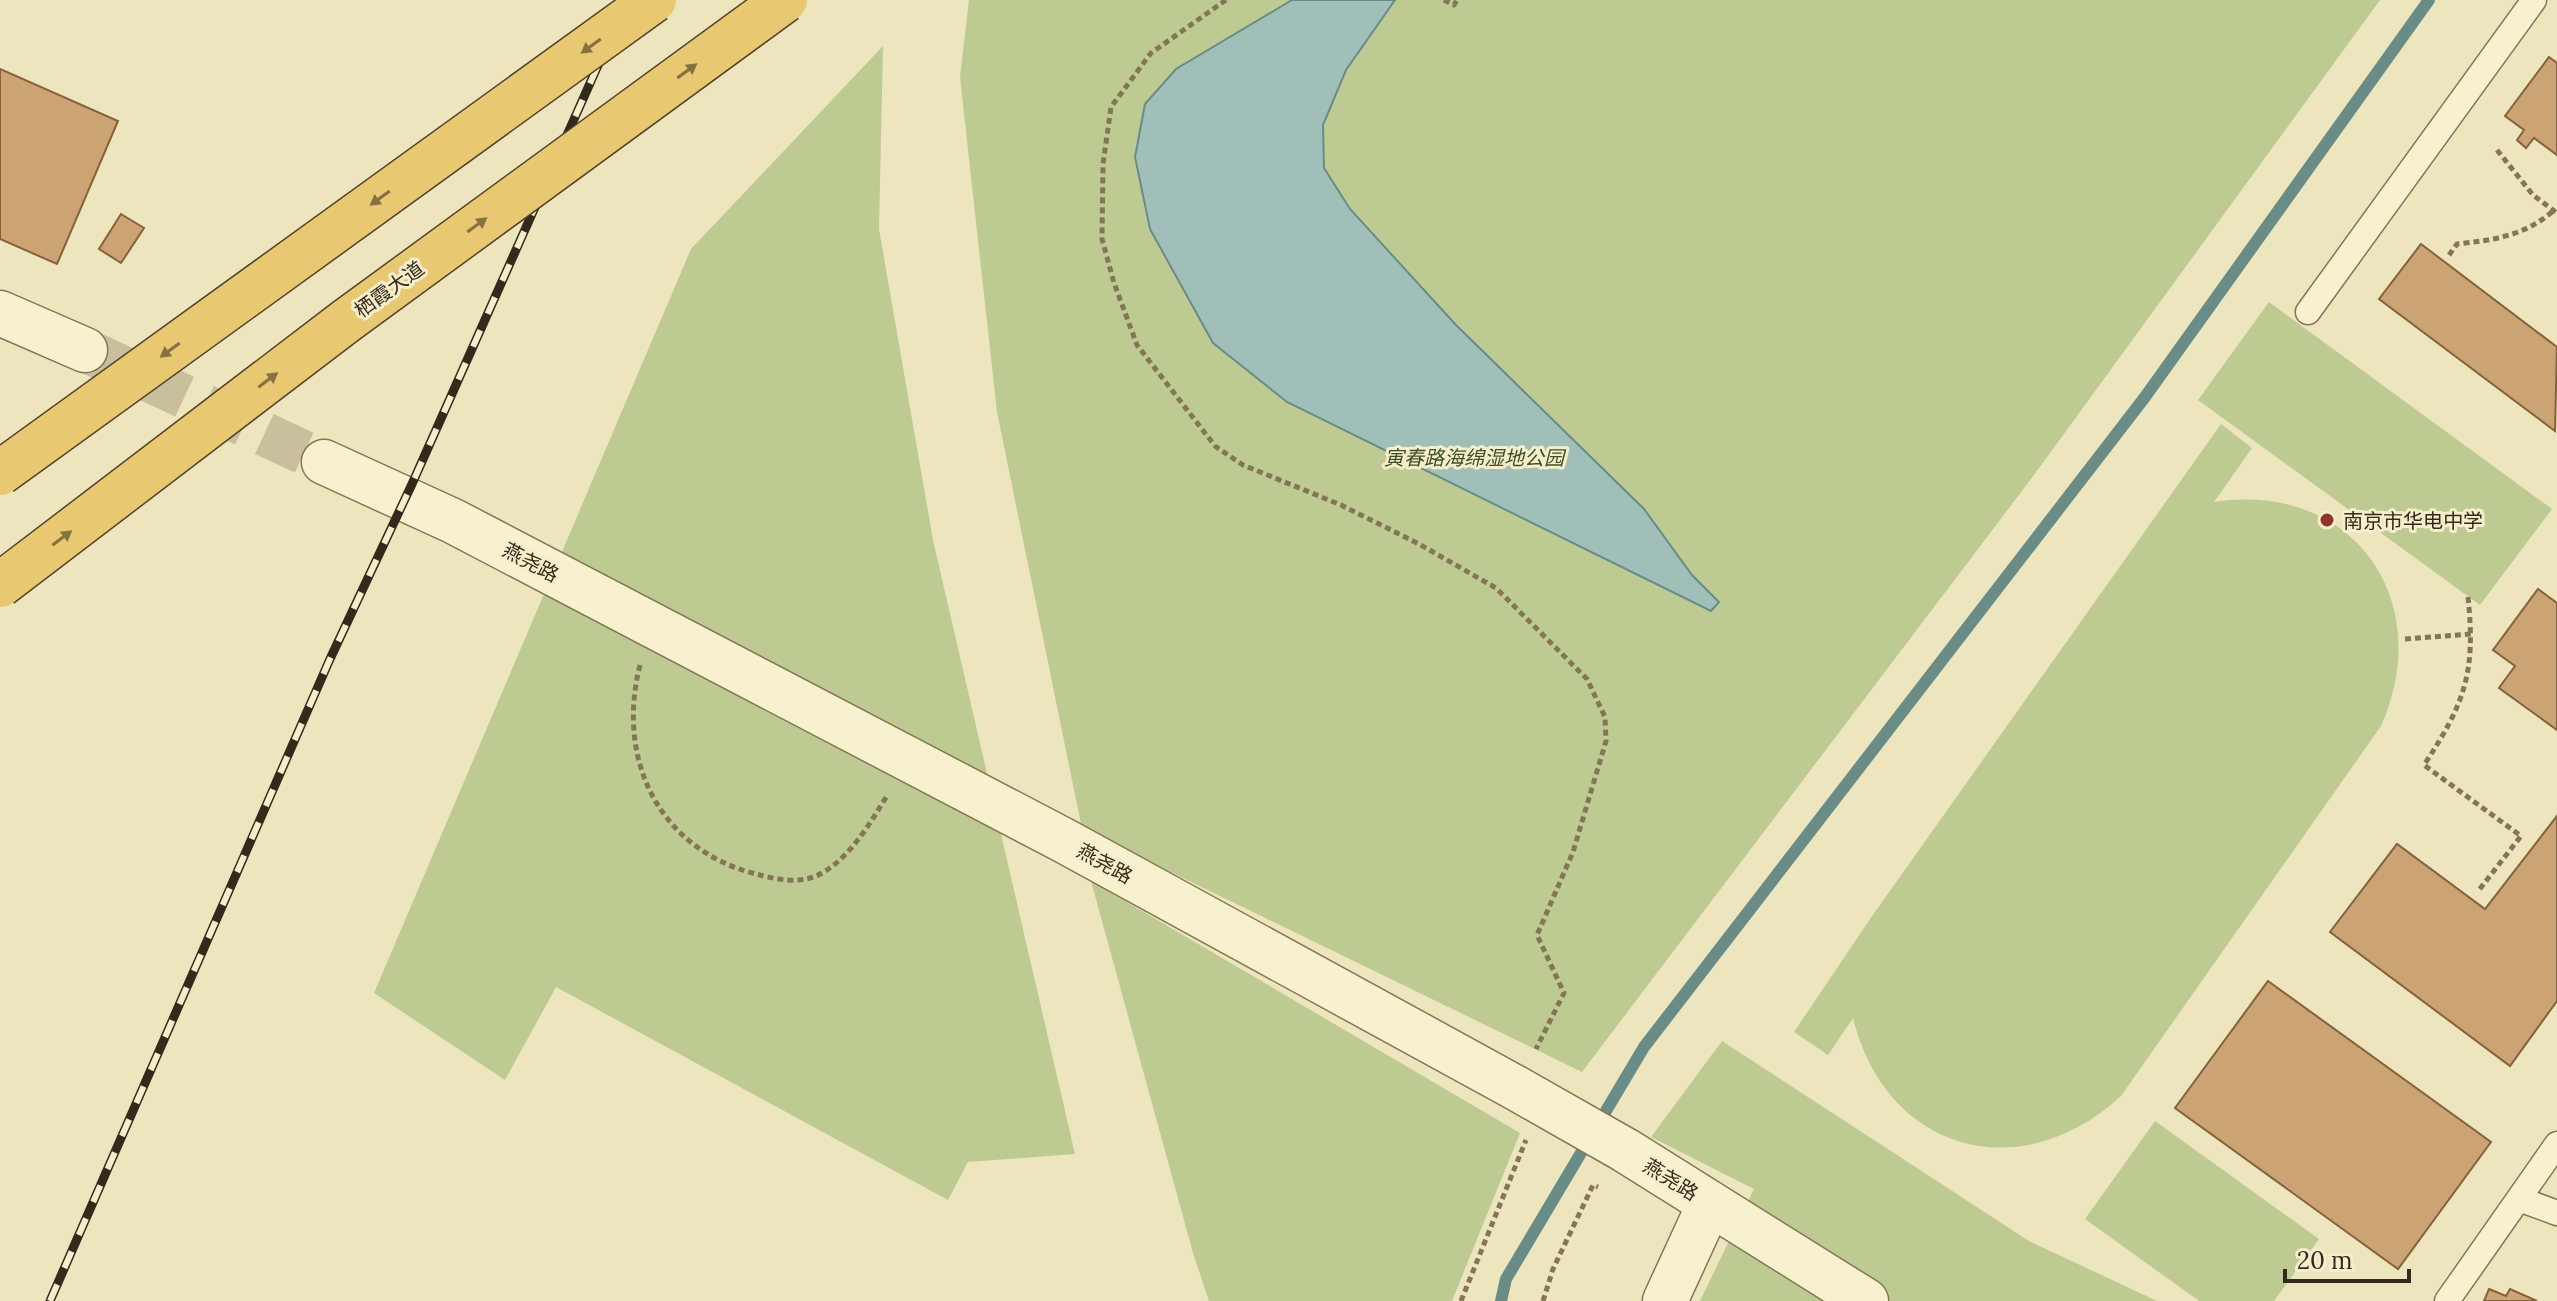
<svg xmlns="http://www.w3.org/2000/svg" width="2557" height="1301" font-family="Lora,'Noto Sans SC',serif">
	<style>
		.green { fill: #bdcb92 }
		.water { fill: #a1bfb9; stroke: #698c87; stroke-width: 2 }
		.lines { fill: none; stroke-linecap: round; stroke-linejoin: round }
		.stream { stroke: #698c87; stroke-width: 12 }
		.building { fill: #cca373; stroke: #84623d; stroke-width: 2 }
		.minor-tunnel { stroke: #c8c09d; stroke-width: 44; stroke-dasharray: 44 22; stroke-linecap: butt }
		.service-casing { stroke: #857557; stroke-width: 27 }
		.minor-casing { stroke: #857557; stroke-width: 47 }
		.path { stroke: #857557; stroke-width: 5; stroke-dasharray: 6 4; stroke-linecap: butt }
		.service { stroke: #f8f1d0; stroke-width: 24 }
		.minor { stroke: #f8f1d0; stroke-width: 44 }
		.rail-casing { stroke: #342a1b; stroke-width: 9 }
		.rail { stroke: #f5eecd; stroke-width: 6; stroke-dasharray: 18; stroke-linecap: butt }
		.trunk-bridge-casing { stroke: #52422b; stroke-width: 47; stroke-linecap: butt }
		.trunk-bridge { stroke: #e8c870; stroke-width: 44 }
		.oneway { fill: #857141 }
		.poi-dot { fill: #943327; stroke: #f5eecd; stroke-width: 3 }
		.labels { text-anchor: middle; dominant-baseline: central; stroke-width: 6; stroke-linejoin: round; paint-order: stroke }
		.street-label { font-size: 20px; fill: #342a1b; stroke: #f5eecd }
		.park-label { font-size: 20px; font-style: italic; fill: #3f5122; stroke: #f5eecd }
		.poi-label { font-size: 20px; fill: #342a1b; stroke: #f5eecd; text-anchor: start }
	</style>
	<rect width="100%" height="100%" fill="#ede5bd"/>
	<path class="green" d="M969,0H2380L2034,475L1582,1072L1082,829L997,412L960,77Z
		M883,46L879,229L933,540L1075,1154L968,1162L948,1200L556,987L505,1080L374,993L691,249Z
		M2269,302L2552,509L2480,605L2198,400Z
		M2221,424L2252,448L2214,502C2353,481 2437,600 2381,726L2121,1096C2020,1189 1886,1152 1853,1018L1828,1055L1794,1032L1870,919Z
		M1091,881L1520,1133L1452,1301H1209L1193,1253Z
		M1722,1041L2029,1241L2157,1301H1700L1754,1189L1651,1137Z
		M2155,1121L2319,1239L2274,1301H2199L2085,1219Z"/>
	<path class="water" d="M1292,0H1395L1346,70L1323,125L1324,168L1350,209L1456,325L1644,509L1692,575L1719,602L1711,611L1287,402L1213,343L1150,229L1135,157L1145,104L1176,69Z"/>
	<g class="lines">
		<path class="stream" d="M1501,1301L1506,1279L1644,1047L2145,397L2429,0"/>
	</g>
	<path class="building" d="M2549,57L2557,63V155L2534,138L2526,148L2517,140L2524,130L2505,116Z
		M0,69L118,121L57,264L0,239Z
		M121,214L144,228L121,263L99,249Z
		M2421,244L2557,347L2555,431L2379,299Z
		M2538,589L2557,603V730L2499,688L2515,666L2493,650Z
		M2557,816V1001L2510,1066L2330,932L2397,844L2485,909Z
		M2268,981L2491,1142L2398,1269L2175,1108Z
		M2489,1289L2506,1296L2510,1289L2537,1301H2484Z"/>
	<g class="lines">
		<path class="minor-tunnel" d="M85,350L324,462"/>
		<g class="service-casing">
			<path id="service" d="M2308,312L2534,0
				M2519,1199L2557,1213
				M2447,1301L2557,1144"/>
		</g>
		<g class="minor-casing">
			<path id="minor" d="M0,313L85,350
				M324,462L453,521L1063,840L1516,1088L1625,1150L1866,1301
				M1665,1301L1710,1203"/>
		</g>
		<path class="path" d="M1226,0L1151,53L1111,107L1103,164L1102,239L1114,283L1137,345L1215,446L1243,465L1341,505L1419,544L1496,588L1587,679L1605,717L1606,741L1573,852L1537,935L1564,993L1536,1049
			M1444,0L1454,5L1457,0
			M2497,150L2533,195L2557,213
			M2449,255L2457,244C2493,240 2524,236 2552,212
			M2468,597C2476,672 2465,703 2424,765L2521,836L2479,890
			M2405,639L2472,634
			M640,665C616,759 658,849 756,874C774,879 798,884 816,876C848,862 871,822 888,794
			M1461,1301L1526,1140
			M1543,1301L1553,1269L1593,1185L1598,1187"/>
		<use href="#service" class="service"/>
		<use href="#minor" class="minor"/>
		<g class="rail-casing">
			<path id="rail" d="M50,1301L330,659L412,484L627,0"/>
		</g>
		<use href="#rail" class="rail"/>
		<g class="trunk-bridge-casing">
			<path id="trunk-bridge" d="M0,473L654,0
				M0,585L346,321L785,0"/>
		</g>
		<use href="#trunk-bridge" class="trunk-bridge"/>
	</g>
	<defs><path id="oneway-solid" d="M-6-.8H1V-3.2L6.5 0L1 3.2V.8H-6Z" transform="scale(2)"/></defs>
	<g class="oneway">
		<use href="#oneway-solid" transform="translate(591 46) rotate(144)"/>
		<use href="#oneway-solid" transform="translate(687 71) rotate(-36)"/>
		<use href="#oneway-solid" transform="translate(380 198) rotate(144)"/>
		<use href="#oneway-solid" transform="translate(477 225) rotate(-36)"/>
		<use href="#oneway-solid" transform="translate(170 350) rotate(144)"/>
		<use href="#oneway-solid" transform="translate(268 380) rotate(-37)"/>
		<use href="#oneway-solid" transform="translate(62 538) rotate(-37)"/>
	</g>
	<circle class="poi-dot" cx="2327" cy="520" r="8"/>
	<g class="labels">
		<g class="street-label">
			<text transform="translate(389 289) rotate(-36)">栖霞大道</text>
			<text transform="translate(531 562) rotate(28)">燕尧路</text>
			<text transform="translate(1105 863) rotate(29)">燕尧路</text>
			<text transform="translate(1671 1179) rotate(32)">燕尧路</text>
		</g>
		<g class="park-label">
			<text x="1474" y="457">寅春路海绵湿地公园</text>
		</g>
		<g class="poi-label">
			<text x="2343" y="520">南京市华电中学</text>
		</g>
	</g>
	<path d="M2285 1269v12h124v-12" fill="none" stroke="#342a1b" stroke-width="4"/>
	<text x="2297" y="1269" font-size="24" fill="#342a1b" stroke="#f5eecd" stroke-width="6" paint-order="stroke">20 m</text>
</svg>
